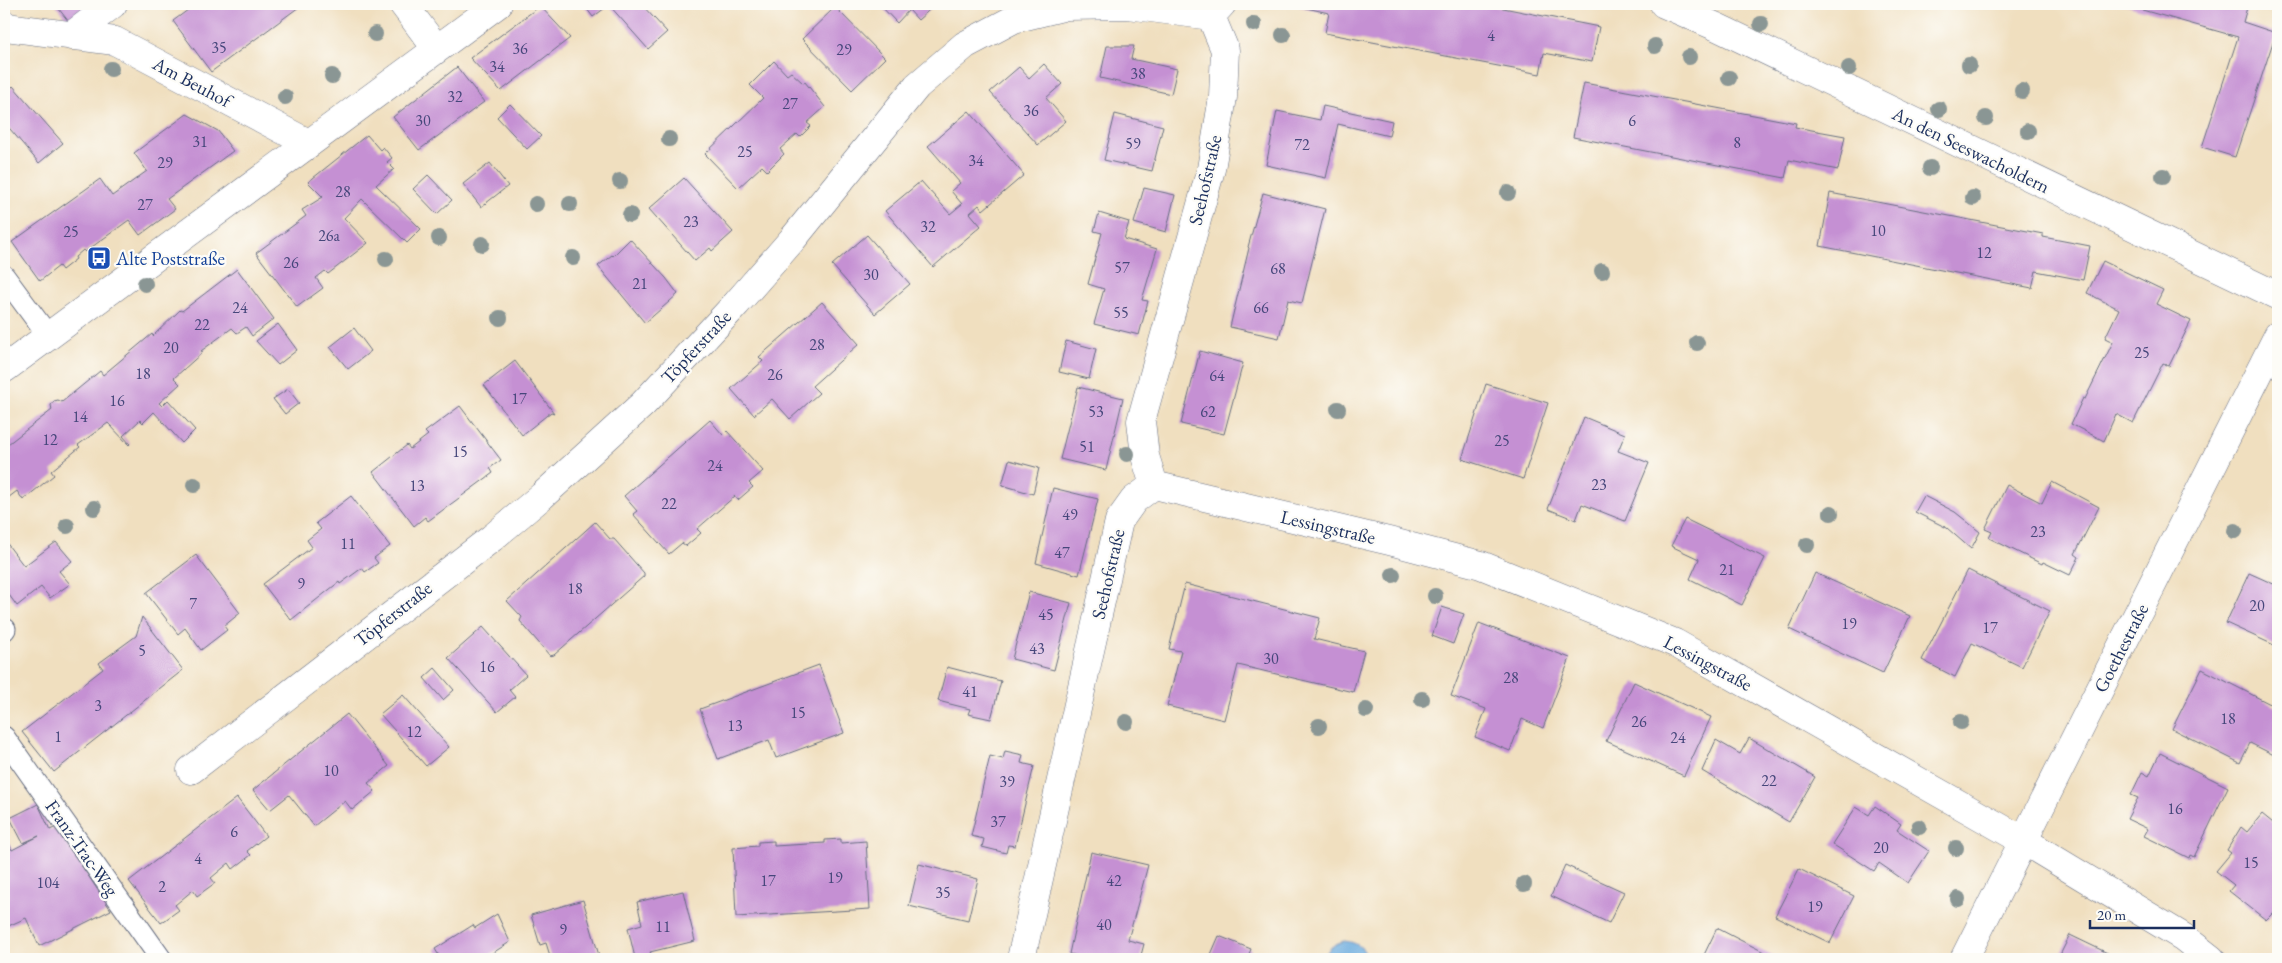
<svg xmlns="http://www.w3.org/2000/svg" width="2282" height="963" font-family="'EB Garamond',serif">
	<style>
		.water { fill: #6aabde; stroke: #426d9e }
		.building { fill: #c590d3 }
		.lines { fill: none; stroke-linecap: round; stroke-linejoin: round }
		.service-casing { stroke: #666d80; stroke-width: 23 }
		.minor-casing { stroke: #666d80; stroke-width: 29 }
		.path { stroke: #666d80; stroke-width: 3; stroke-dasharray: 4 4; stroke-linecap: butt }
		.service { stroke: #fff; stroke-width: 21 }
		.minor { stroke: #fff; stroke-width: 28 }
		.tree { fill: #8a9694 }
		.labels { text-anchor: middle; dominant-baseline: central; stroke-width: 4.5; stroke-linejoin: round; paint-order: stroke }
		.number-label { font-size: 16px; fill: #46477b }
		.street-label { font-size: 19px; fill: #1b2f5e; stroke: #fdfcf7 }
		.transit-label { font-size: 19px; fill: #164399; stroke: #fdfcf7; text-anchor: start }
	</style>
	<rect width="100%" height="100%" fill="#fdfcf7"/>
	<filter id="ink" filterUnits="userSpaceOnUse"><feTurbulence type="fractalNoise" baseFrequency=".02" numOctaves="2"/><feDisplacementMap in="SourceGraphic" scale="10" xChannelSelector="R" yChannelSelector="G"/><feConvolveMatrix kernelMatrix="1 2 1 2 8 2 1 2 1" color-interpolation-filters="sRGB"/></filter>
	<filter id="wash" filterUnits="userSpaceOnUse"><feTurbulence type="fractalNoise" baseFrequency=".0096" numOctaves="4" result="noise"/><feDisplacementMap in="SourceGraphic" scale="20" xChannelSelector="R" yChannelSelector="G"/><feGaussianBlur stdDeviation="1.12" result="paint"/><feColorMatrix in="noise" values="0 0 0 0 0 0 0 0 0 0 0 0 0 0 0 0 0 1.4 0 .05"/><feComposite in="paint" operator="in"/></filter>
	<g filter="url(#wash)">
		<rect width="100%" height="100%" fill="#f0dfbf"/>
		<path class="water" d="M1344,941C1356,942 1364,947 1368,959H1324C1327,949 1333,944 1344,941Z"/>
		<g id="blocks">
			<path class="building" d="M55,4H92L69,22Z
				M196,4H303L211,72L173,21Z
				M583,4H641L667,32L648,49L609,5L593,17Z
				M879,4H936L918,20L909,10L897,23Z
				M1288,4H1483L1599,27L1592,62L1544,53L1540,74L1325,33L1329,13Z
				M2121,4H2248L2243,22L2276,33L2235,157L2202,147L2238,37Z
				M540,6L570,38L501,91L470,58Z
				M835,7L885,58L852,90L802,39Z
				M1107,46H1134L1131,59L1177,69L1171,94L1100,78Z
				M774,61L787,75L791,72L803,83L805,82L825,107L807,123L811,126L800,137L797,134L780,149L784,154L767,171L762,166L738,188L705,154L763,98L750,85Z
				M1044,64L1062,84L1046,98L1066,121L1038,145L990,92L1019,67L1029,78Z
				M457,67L484,102L419,150L393,117Z
				M1584,83L1796,123L1795,127L1845,136L1838,170L1789,160L1785,178L1573,137Z
				M13,86L63,143L39,163L4,122V95Z
				M510,104L541,136L527,149L497,117Z
				M1323,106L1392,121L1389,136L1338,124L1326,178L1266,165L1277,111L1320,120Z
				M969,111L1024,175L983,210L979,205L970,213L981,226L933,267L885,211L921,181L950,214L962,204L951,191L960,183L928,146Z
				M187,114L218,131L233,151L167,199L175,209L140,235L129,220L85,252L83,250L75,257L76,259L62,270L59,266L40,281L12,242L100,179L112,196L147,171L134,153Z
				M1115,114L1163,126L1152,171L1104,160Z
				M367,135L380,150L383,147L392,158L387,162L394,169L376,185L421,229L407,243L362,199L344,218L368,243L328,274L325,271L316,278L323,288L297,307L256,253L306,216L302,210L323,197L308,182Z
				M490,163L508,186L481,207L463,184Z
				M428,175L452,200L437,214L413,189Z
				M684,178L733,232L712,251L710,248L695,261L649,209Z
				M1144,188L1175,195L1166,232L1134,223Z
				M1263,193L1325,209L1302,303L1288,300L1279,338L1230,327L1249,248L1248,247Z
				M1830,193L2043,234V237L2090,246L2083,280L2036,271L2032,288L1820,246Z
				M1099,213L1129,222L1124,239L1157,249L1142,300L1148,301L1139,335L1094,324L1104,289L1088,284L1102,233L1094,231Z
				M867,235L910,284L875,314L832,265Z
				M630,239L666,278L678,294L645,323L598,266L612,255L613,256Z
				M2103,261L2163,290L2156,304L2191,321L2169,366L2163,363L2133,423L2116,414L2104,441L2071,424L2083,398L2085,399L2113,342L2105,338L2119,309L2087,293Z
				M237,269L274,319L252,336L246,327L237,333L232,328L201,351L203,352L174,378L180,384L159,403L162,406L168,400L195,430L182,443L154,412L143,423L140,420L123,436L130,444L129,445L108,423L78,445L80,447L51,471L54,475L23,500L17,491L4,501V447L52,410L51,405L54,401L58,400L62,402L100,371L103,375L152,334L153,336L180,310L182,311Z
				M822,302L859,344L812,386L819,393L790,419L772,399L754,415L731,389L763,361L759,357Z
				M278,324L297,350L278,365L256,341Z
				M354,328L371,351L348,369L330,347Z
				M1066,341L1096,349L1089,379L1059,372Z
				M1200,351L1243,363L1224,434L1181,424Z
				M515,361L554,413L551,412L522,435L484,385Z
				M1486,384L1548,403L1523,479L1462,459Z
				M1078,387L1123,398L1106,470L1060,459Z
				M288,389L299,403L285,414L273,399Z
				M460,406L501,460L490,468L493,473L428,521L425,517L414,526L373,472L407,445L410,449L428,435L425,432Z
				M1584,417L1625,434L1618,451L1649,463L1625,521L1582,504L1576,520L1548,509Z
				M710,420L723,435L727,431L763,471L749,483L753,487L738,500L735,496L697,529L701,533L686,546L682,543L669,554L633,514L637,511L624,496Z
				M1009,460L1039,468L1033,494L1002,485Z
				M2052,482L2099,507L2075,554L2079,557L2070,575L2043,562L2042,564L1989,538L1992,532L1985,529L2007,485L2042,503Z
				M1053,488L1098,499L1079,575L1036,563Z
				M351,496L390,546L374,558L378,563L365,572L362,568L340,584L339,582L291,620L263,584L312,547L307,540L321,529L316,523Z
				M1924,496L1955,512L1980,532L1971,549L1947,528L1915,512Z
				M1685,519L1765,558L1742,605L1690,579L1699,559L1671,546Z
				M595,522L610,539H614L644,573V576L554,655L550,656L520,621L522,617L507,601Z
				M5,541L24,566L56,542L72,561L59,571L70,584L50,598L41,587L17,606L4,588Z
				M196,555L240,613L224,626L227,630L201,650L185,628L178,634L146,593Z
				M1968,570L2050,611L2022,667L1972,643L1955,677L1922,660Z
				M1815,573L1910,616L1883,673L1789,629Z
				M2249,573L2278,586V653L2274,651L2276,646L2226,623Z
				M1185,584L1320,618L1314,639L1364,651L1353,692L1238,665L1224,720L1167,706L1181,651L1169,649Z
				M1029,592L1071,603L1054,670L1012,659Z
				M1442,607L1464,614L1453,644L1432,636Z
				M142,617L183,670L54,772L22,732L103,669L99,663L136,636Z
				M1479,623L1570,658L1543,728L1522,719L1510,751L1475,737L1486,709L1451,696Z
				M483,627L526,675L509,690L515,697L497,712L448,658Z
				M819,665L844,733L776,758L769,740L718,759L700,709Z
				M947,667L1001,681L991,719L968,714L970,709L938,701Z
				M435,668L454,690L443,700L424,678Z
				M2202,669L2278,708V757L2250,743L2240,763L2172,729Z
				M1634,682L1711,717L1684,776L1606,741Z
				M403,695L449,747L426,766L380,714Z
				M347,714L389,766L368,783L375,791L352,810L345,801L314,826L289,795L270,810L253,790Z
				M1749,738L1815,777L1789,822L1702,771L1716,740L1740,754Z
				M1005,751L1023,755L1021,763L1034,766L1015,846L1008,845L1006,853L982,847L984,839L971,836L990,756L1003,759Z
				M2160,753L2228,787L2194,857L2190,855L2189,858L2144,836L2148,829L2127,819L2138,798L2131,795L2142,772L2149,776Z
				M237,798L266,836L247,851L251,855L233,869L229,863L211,878L215,883L197,896L193,890L175,905L179,910L161,923L129,881Z
				M38,804L50,830L56,827L111,910L39,946L26,918L4,928V833L12,850L39,836L23,843L10,818Z
				M1875,806L1901,824L1897,830L1929,851L1908,883L1879,863L1874,871L1832,844L1856,807L1869,815Z
				M2262,814L2278,827V908L2266,920L2229,891L2234,885L2216,871L2231,853L2227,850L2241,827L2247,832Z
				M841,839V843L866,841L870,909L736,917L733,848L758,846V842L774,841V846L825,843V840Z
				M1091,852L1148,865L1128,940L1144,944L1140,959H1092L1069,954Z
				M919,864L978,879L968,920L909,906Z
				M1565,865L1624,892L1609,923L1551,896Z
				M1799,869L1854,896L1830,943L1775,916Z
				M683,891L695,941L650,952L651,954L635,958L628,928L642,924L637,902Z
				M583,900L600,959H551L546,943L540,945L531,915Z
				M497,914L510,942L491,954L495,959H441L435,949L473,925L475,928Z
				M1717,928L1738,939L1778,959H1702Z
				M2070,935L2120,959H2058Z
				M1219,936L1251,949L1247,959H1209Z"/>
		</g>
	</g>
	<g filter="url(#ink)">
		<use href="#blocks" fill-opacity="0" stroke="#666d80" stroke-width="1"/>
		<g class="lines">
			<g class="service-casing">
				<path id="service" d="M4,276L49,337
					M4,630L5,629
					M4,737L161,959"/>
			</g>
			<g class="minor-casing">
				<path id="minor" d="M403,4L436,48
					M1664,4L1717,27L2278,296
					M4,24L6,27L115,41L308,143
					M71,36L113,4
					M4,369L498,4
					M1154,485L1389,541L1481,565L1675,643L2024,841L2183,937L2211,959
					M191,770L492,538L542,496L643,404L737,303L792,240L917,86L965,45L1014,19L1067,6L1128,5L1211,16
					M1021,959L1119,521L1134,500L1154,485L1145,456L1141,421L1211,169L1223,97L1225,50L1211,16L1222,4
					M1964,959L2278,335"/>
			</g>
			<path class="path" d="M2271,4L2274,12"/>
			<use href="#service" class="service"/>
			<use href="#minor" class="minor"/>
		</g>
		<g class="tree">
			<circle cx="1254" cy="24" r="8"/>
			<circle cx="1761" cy="24" r="8"/>
			<circle cx="375" cy="34" r="8"/>
			<circle cx="1283" cy="35" r="8"/>
			<circle cx="1655" cy="46" r="8"/>
			<circle cx="1689" cy="57" r="8"/>
			<circle cx="1969" cy="65" r="8"/>
			<circle cx="1849" cy="68" r="8"/>
			<circle cx="111" cy="69" r="8"/>
			<circle cx="332" cy="76" r="8"/>
			<circle cx="1729" cy="78" r="8"/>
			<circle cx="2022" cy="91" r="8"/>
			<circle cx="285" cy="97" r="8"/>
			<circle cx="1939" cy="109" r="8"/>
			<circle cx="1986" cy="118" r="8"/>
			<circle cx="2028" cy="131" r="8"/>
			<circle cx="669" cy="139" r="8"/>
			<circle cx="1930" cy="168" r="8"/>
			<circle cx="2163" cy="176" r="8"/>
			<circle cx="620" cy="181" r="8"/>
			<circle cx="1508" cy="193" r="8"/>
			<circle cx="1973" cy="198" r="8"/>
			<circle cx="536" cy="204" r="8"/>
			<circle cx="570" cy="204" r="8"/>
			<circle cx="630" cy="215" r="8"/>
			<circle cx="439" cy="238" r="8"/>
			<circle cx="482" cy="244" r="8"/>
			<circle cx="573" cy="258" r="8"/>
			<circle cx="386" cy="259" r="8"/>
			<circle cx="1602" cy="271" r="8"/>
			<circle cx="145" cy="284" r="8"/>
			<circle cx="500" cy="318" r="8"/>
			<circle cx="1697" cy="343" r="8"/>
			<circle cx="1338" cy="409" r="8"/>
			<circle cx="1127" cy="454" r="8"/>
			<circle cx="194" cy="485" r="8"/>
			<circle cx="94" cy="508" r="8"/>
			<circle cx="1831" cy="513" r="8"/>
			<circle cx="67" cy="526" r="8"/>
			<circle cx="2235" cy="531" r="8"/>
			<circle cx="1807" cy="545" r="8"/>
			<circle cx="1393" cy="575" r="8"/>
			<circle cx="1435" cy="596" r="8"/>
			<circle cx="1422" cy="699" r="8"/>
			<circle cx="1366" cy="710" r="8"/>
			<circle cx="1126" cy="722" r="8"/>
			<circle cx="1961" cy="722" r="8"/>
			<circle cx="1319" cy="726" r="8"/>
			<circle cx="1919" cy="827" r="8"/>
			<circle cx="1956" cy="848" r="8"/>
			<circle cx="1524" cy="884" r="8"/>
			<circle cx="1958" cy="899" r="8"/>
		</g>
	</g>
	<defs>
		<g id="bus-square" transform="scale(1.25)"><rect x="-9" y="-9" width="18" height="18" rx="4" fill="#1a4fb4" stroke="#fdfcf7"/><path d="M-5-6H5V4H4V6H2V4H-2V6H-4V4H-5ZM-3.5-4V0h7V-4ZM-3.5 1.2v1.5H-2V1.2ZM2 1.2v1.5H3.5V1.2Z" fill="#fff"/></g>
	</defs>
	<g fill-rule="evenodd">
		<use href="#bus-square" x="99" y="258"/>
	</g>
	<g class="labels">
		<g class="number-label">
			<text x="1491" y="35">4</text>
			<text x="219" y="47">35</text>
			<text x="520" y="48">36</text>
			<text x="844" y="49">29</text>
			<text x="497" y="66">34</text>
			<text x="1138" y="73">38</text>
			<text x="455" y="96">32</text>
			<text x="790" y="103">27</text>
			<text x="1031" y="110">36</text>
			<text x="423" y="120">30</text>
			<text x="1632" y="120">6</text>
			<text x="200" y="141">31</text>
			<text x="1737" y="142">8</text>
			<text x="1133" y="143">59</text>
			<text x="1302" y="144">72</text>
			<text x="745" y="151">25</text>
			<text x="976" y="160">34</text>
			<text x="165" y="162">29</text>
			<text x="343" y="191">28</text>
			<text x="145" y="204">27</text>
			<text x="691" y="221">23</text>
			<text x="928" y="226">32</text>
			<text x="1878" y="230">10</text>
			<text x="71" y="231">25</text>
			<text x="329" y="235">26a</text>
			<text x="1984" y="252">12</text>
			<text x="291" y="262">26</text>
			<text x="1122" y="267">57</text>
			<text x="1278" y="268">68</text>
			<text x="871" y="274">30</text>
			<text x="640" y="283">21</text>
			<text x="240" y="307">24</text>
			<text x="1261" y="307">66</text>
			<text x="1121" y="312">55</text>
			<text x="202" y="324">22</text>
			<text x="817" y="344">28</text>
			<text x="171" y="347">20</text>
			<text x="2142" y="352">25</text>
			<text x="143" y="373">18</text>
			<text x="775" y="374">26</text>
			<text x="1217" y="375">64</text>
			<text x="519" y="398">17</text>
			<text x="117" y="400">16</text>
			<text x="1096" y="411">53</text>
			<text x="1208" y="411">62</text>
			<text x="80" y="416">14</text>
			<text x="50" y="439">12</text>
			<text x="1502" y="440">25</text>
			<text x="1087" y="446">51</text>
			<text x="460" y="451">15</text>
			<text x="715" y="465">24</text>
			<text x="1599" y="484">23</text>
			<text x="417" y="485">13</text>
			<text x="669" y="503">22</text>
			<text x="1070" y="514">49</text>
			<text x="2038" y="531">23</text>
			<text x="348" y="543">11</text>
			<text x="1062" y="552">47</text>
			<text x="1727" y="569">21</text>
			<text x="301" y="583">9</text>
			<text x="575" y="588">18</text>
			<text x="193" y="603">7</text>
			<text x="2257" y="605">20</text>
			<text x="1046" y="614">45</text>
			<text x="1849" y="623">19</text>
			<text x="1990" y="627">17</text>
			<text x="1037" y="648">43</text>
			<text x="142" y="650">5</text>
			<text x="1271" y="658">30</text>
			<text x="487" y="666">16</text>
			<text x="1511" y="677">28</text>
			<text x="970" y="691">41</text>
			<text x="98" y="705">3</text>
			<text x="798" y="712">15</text>
			<text x="2228" y="718">18</text>
			<text x="1639" y="721">26</text>
			<text x="735" y="725">13</text>
			<text x="414" y="731">12</text>
			<text x="58" y="736">1</text>
			<text x="1678" y="737">24</text>
			<text x="331" y="770">10</text>
			<text x="1769" y="780">22</text>
			<text x="1007" y="781">39</text>
			<text x="2175" y="808">16</text>
			<text x="998" y="821">37</text>
			<text x="234" y="831">6</text>
			<text x="1881" y="847">20</text>
			<text x="198" y="858">4</text>
			<text x="2251" y="862">15</text>
			<text x="835" y="877">19</text>
			<text x="768" y="880">17</text>
			<text x="1114" y="880">42</text>
			<text x="48" y="882">104</text>
			<text x="162" y="886">2</text>
			<text x="943" y="892">35</text>
			<text x="1815" y="906">19</text>
			<text x="1104" y="924">40</text>
			<text x="663" y="926">11</text>
			<text x="563" y="929">9</text>
		</g>
		<g class="street-label">
			<text transform="translate(192 82) rotate(28)">Am Beuhof</text>
			<text transform="translate(1971 150) rotate(26)">An den Seeswacholdern</text>
			<text transform="translate(1205 180) rotate(-77)">Seehofstraße</text>
			<text transform="translate(696 347) rotate(-47)">Töpferstraße</text>
			<text transform="translate(1328 527) rotate(13)">Lessingstraße</text>
			<text transform="translate(1108 574) rotate(-77)">Seehofstraße</text>
			<text transform="translate(393 614) rotate(-38)">Töpferstraße</text>
			<text transform="translate(2121 648) rotate(-63)">Goethestraße</text>
			<text transform="translate(1708 663) rotate(28)">Lessingstraße</text>
			<text transform="translate(82 848) rotate(55)">Franz-Trac-Weg</text>
		</g>
		<g class="transit-label">
			<text x="116" y="258">Alte Poststraße</text>
		</g>
	</g>
	<rect width="2282" height="963" fill="none" stroke="#fdfcf7" stroke-width="20"/>
	<path d="M2090 920v8h104v-8" fill="none" stroke="#1b2f5e" stroke-width="2.5"/>
	<text x="2097" y="920" font-size="15" fill="#1b2f5e" stroke="#fdfcf7" stroke-width="4" paint-order="stroke">20 m</text>
</svg>
